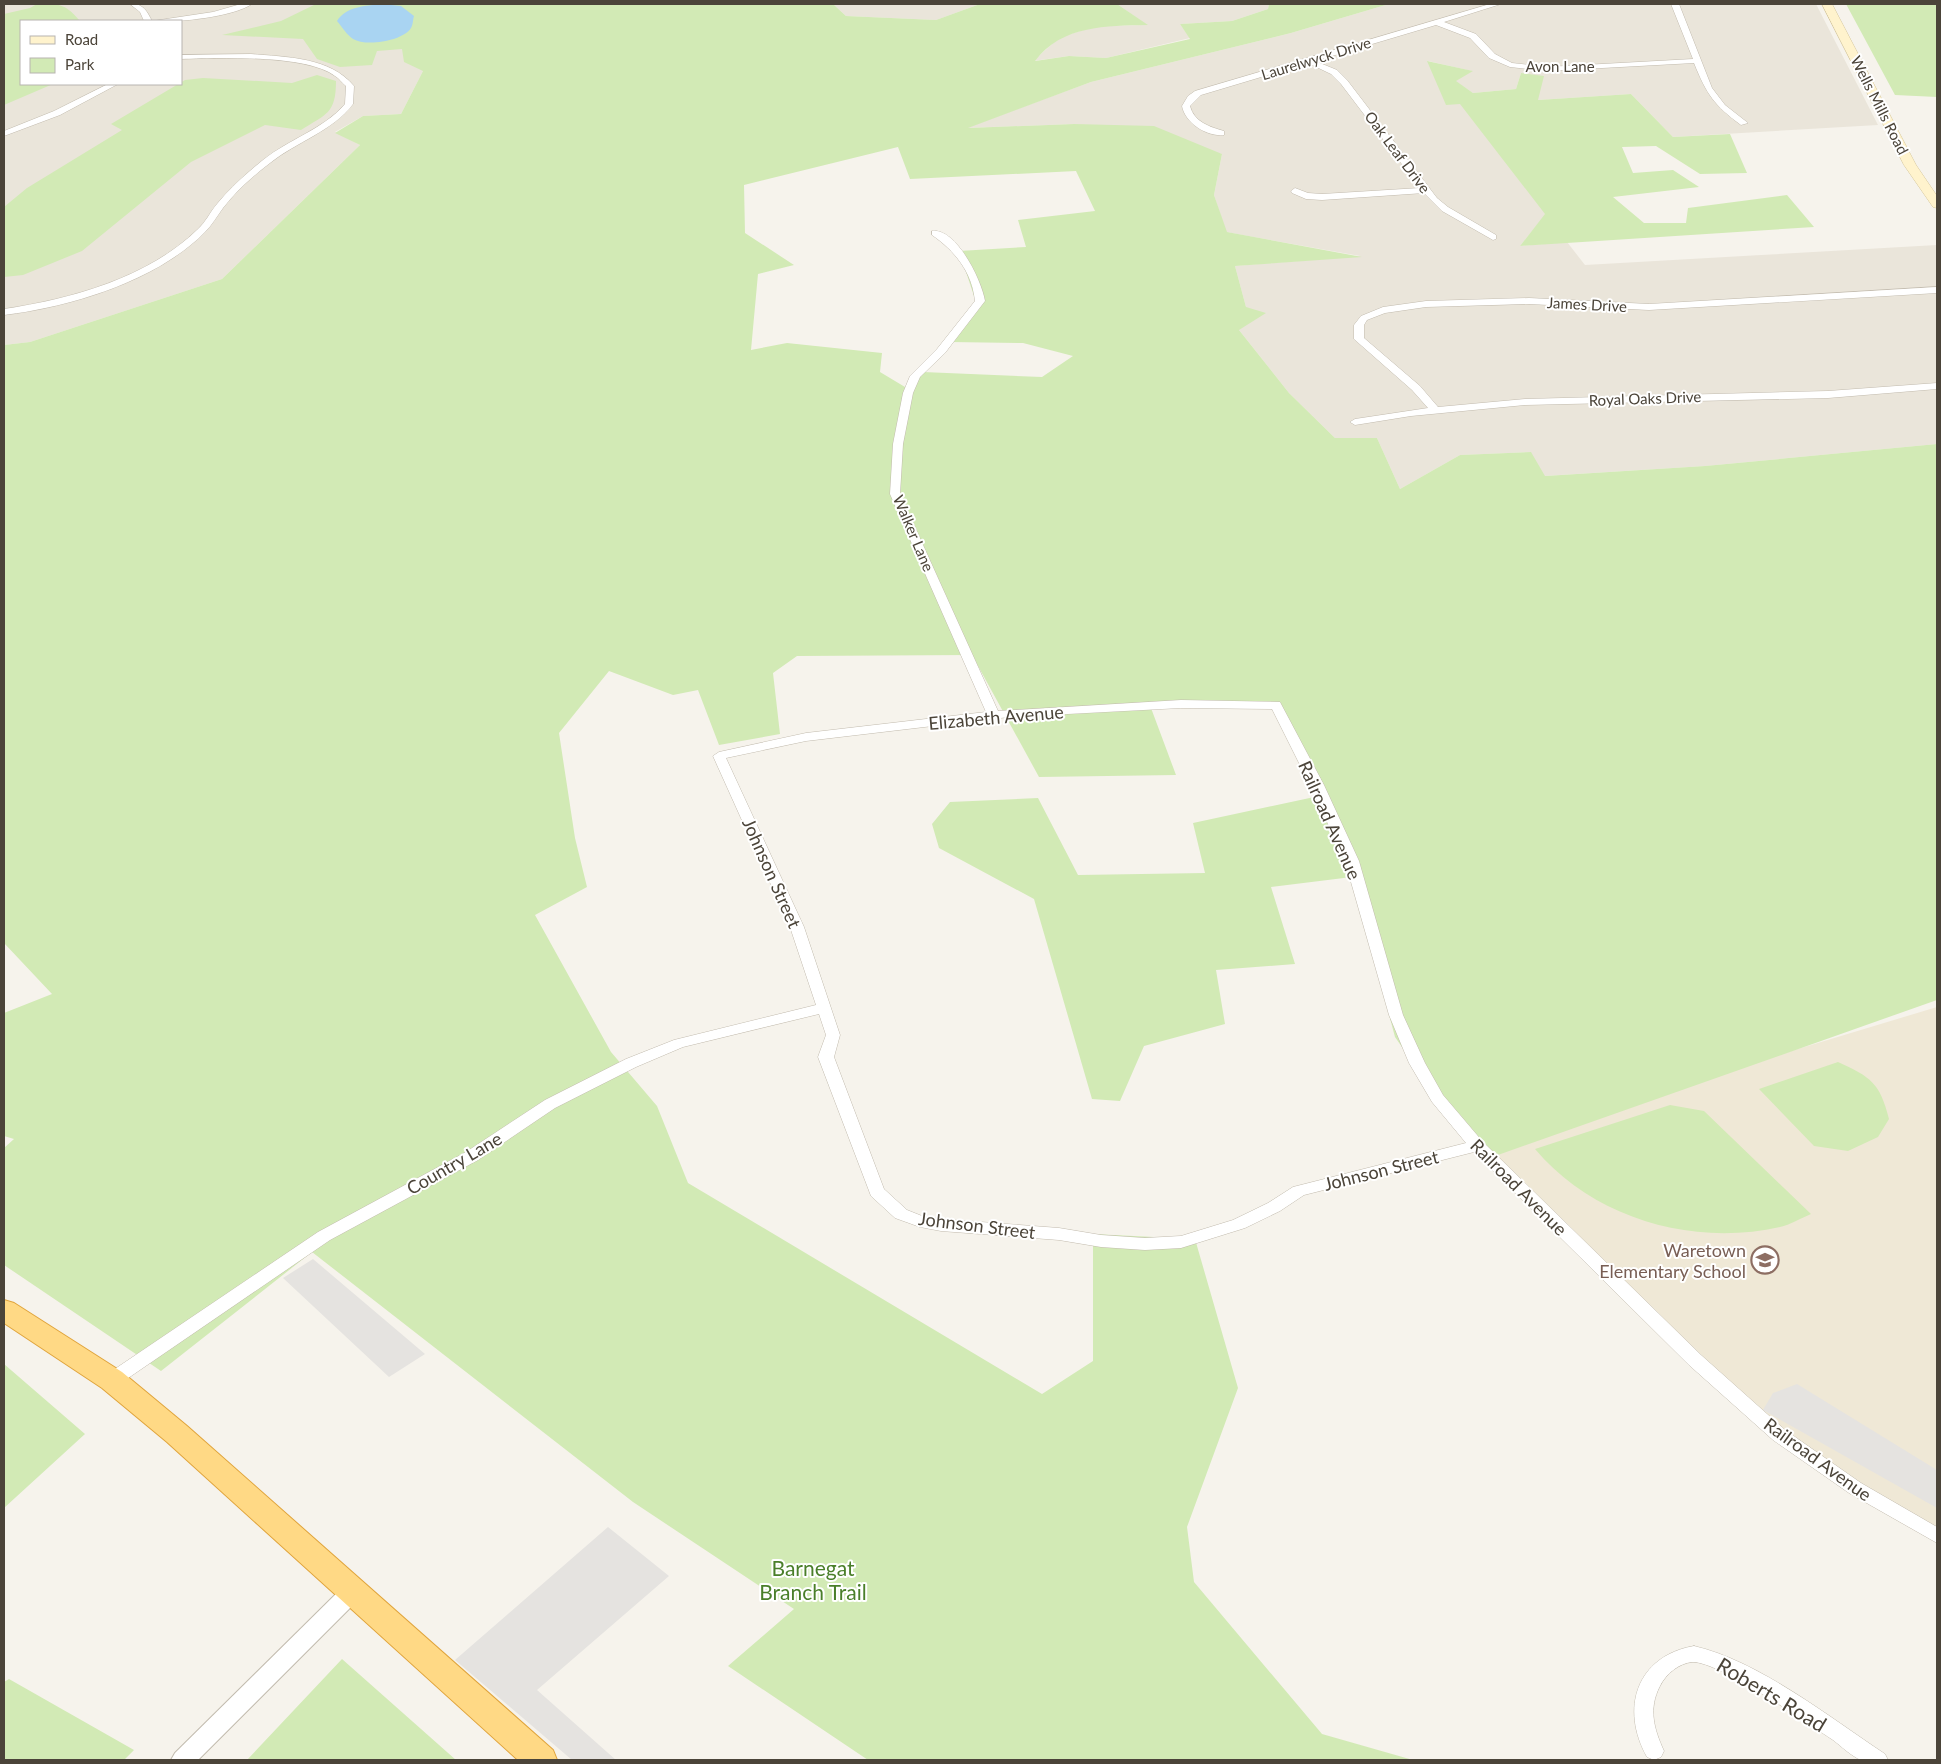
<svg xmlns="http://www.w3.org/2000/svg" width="1941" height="1764" font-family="Lato,sans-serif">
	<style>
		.residential { fill: #eae5da; fill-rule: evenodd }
		.education { fill: #efe8d6 }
		.green { fill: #d2eab5; fill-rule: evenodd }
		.parking { fill: #e5e3e0 }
		.water { fill: #a9d4f2 }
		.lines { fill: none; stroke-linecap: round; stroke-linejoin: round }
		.minor-casing { stroke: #c2bbae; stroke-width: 1 }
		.tertiary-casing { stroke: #c2bbae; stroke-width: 2 }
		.secondary-casing { stroke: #d6c79b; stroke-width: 1 }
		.trunk-casing { stroke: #e0a43c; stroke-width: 2 }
		.minor { fill: #fff; fill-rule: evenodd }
		.tertiary { fill: #fff; fill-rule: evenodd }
		.secondary { fill: #fff3cd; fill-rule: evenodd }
		.trunk { fill: #ffd985; fill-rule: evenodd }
		.labels { text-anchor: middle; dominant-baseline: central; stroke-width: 4; stroke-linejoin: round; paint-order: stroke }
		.far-street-label { font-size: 15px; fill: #4b4439; stroke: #fff }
		.street-label { font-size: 18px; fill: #4b4439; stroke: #fff }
		.education-label { font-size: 18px; fill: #785e54; stroke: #fff; text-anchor: end }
		.near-park-label { font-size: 21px; fill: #4a7f2a; stroke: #fff }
		.near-street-label { font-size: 21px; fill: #4b4439; stroke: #fff }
	</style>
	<rect width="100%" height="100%" fill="#f6f3ec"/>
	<path class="residential" d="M4,4H421L423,71L401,114L363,116L335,132L360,145L222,279L30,342L4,345ZM21,21H181V84H21Z
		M833,4H980L936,20L846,16Z
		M1117,4H1269L1268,9L1232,21L1180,24L1190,38L1106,58L1069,56L1033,61L1060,37L1097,26L1147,25Z
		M1389,4H1816L1878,125L1673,137L1631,94L1538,100L1521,73L1516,89L1473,93L1455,81L1472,71L1428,61L1546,214L1520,246L1567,242L1585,265L1937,245V444L1705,466L1544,476L1530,452L1460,455L1400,489L1377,438H1335L1289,393L1239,330L1246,307L1235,266L1360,256L1226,232L1214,195L1222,154L1074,124L966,128L1091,82L1291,33Z"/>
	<path class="education" d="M1937,1007V1536L1855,1488L1779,1435L1477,1146Z"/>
	<path class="green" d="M37,4C59,4 65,3 80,21H21V84H53L4,105V14L30,8Z
		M316,4H833L846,16L936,20L980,4H1117L1148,25C1106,26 1062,25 1035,61L1069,56L1106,58L1190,39L1180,24L1232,21L1268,9L1269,4H1389L1291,33L1091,82L968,128L1074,124L1154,126L1222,154L1214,195L1227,232L1362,257L1235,266L1246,307L1266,313L1239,330L1289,393L1335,438H1377L1400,489L1460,455L1531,452L1545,476L1705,466L1937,444V1000L1481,1161L1395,1037L1352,877L1271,887L1295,964L1216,970L1225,1024L1144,1046L1120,1101L1092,1099L1034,899L939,848L932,824L950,802L1038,798L1078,875L1205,873L1193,823L1319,796L1275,704L1151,708L1176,775L1039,777L972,655L797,656L773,673L780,734L719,745L698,690L673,695L609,671L559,733L575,838L587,887L535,915L611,1052L657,1106L688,1183L1042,1394L1093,1361V1234L1195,1239L1238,1388L1187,1527L1194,1582L1322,1734L1413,1760H868L728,1666L794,1609L633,1502L312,1252L161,1371L4,1265V1148L14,1139L4,1136V1013L52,994L4,943V345L30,342L222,279L360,145L335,133L363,116L401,114L423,71L404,62L402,49L377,51L372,65L340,67L317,59L303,39L222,35L281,21ZM898,147L910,179L1076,171L1095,211L1018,220L1026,247L959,251L976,302L950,342L1023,343L1073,356L1042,377L923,372L905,387L880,372L882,353L787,343L751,350L758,274L794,265L745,233L744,185Z
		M1846,4H1937V97L1895,95Z
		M1427,61L1473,71L1456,81L1473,93L1516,89L1521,73L1544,76L1538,100L1631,94L1673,137L1730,134L1747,173L1700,174L1656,146L1622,147L1633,173L1673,170L1699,187L1613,197L1644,223H1686L1688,208L1787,195L1814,227L1520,246L1545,214L1460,104L1446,105Z
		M317,75L336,81C336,114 326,114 301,130L265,125L191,162L82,251L23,275L4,277V207L27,188L122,130L111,124L185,80L203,78L292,83Z
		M1838,1062C1871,1077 1880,1083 1889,1119L1878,1137L1848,1151L1814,1146L1759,1089Z
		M1670,1105L1704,1111L1811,1214C1801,1218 1790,1225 1780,1227C1692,1247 1593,1218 1535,1149Z
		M4,1364L85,1434L4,1508Z
		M342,1659L456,1760H247Z
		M9,1679L134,1750L124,1760H4V1682Z"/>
	<path class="parking" d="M313,1259L425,1354L389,1377L283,1278Z
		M1797,1384L1937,1470V1508L1763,1410L1773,1393Z
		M608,1527L669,1576L537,1690L616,1760H572L455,1660Z"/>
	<path class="water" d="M382,4L401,6L414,16C413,19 413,25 411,28C403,41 366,47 353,39C347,35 342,27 337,21C347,6 365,6 382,4Z"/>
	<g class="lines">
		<g class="minor-casing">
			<path id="minor" d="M130,4C143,3 147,11 152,21H144L140,12Z
				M241,4H252C233,17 176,23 153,21L213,12Z
				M1490,4H1501L1444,22L1476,34L1495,54L1512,63L1547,67L1693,59L1671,4H1679L1712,88L1725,105L1748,123L1741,125C1714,105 1707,95 1694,63L1547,71L1510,67L1489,58L1470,38L1436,25L1315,61L1337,70L1347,80L1437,198L1448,207L1496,235V239L1493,240L1442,211L1424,193L1322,200L1306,199L1292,193L1291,191L1295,188L1308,193L1322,194L1420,188L1341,84L1331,74L1308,63L1201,95L1190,106C1194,122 1210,127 1224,131V135C1207,137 1185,123 1182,106L1188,96L1195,91Z
				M251,54C286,57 330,57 354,86L353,104C333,131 296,142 270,163C253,176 236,191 223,208C217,216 212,225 205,232C157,281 70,307 4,315V309C71,299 148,278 198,229C206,222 210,212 217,204C230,188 247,173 263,160C289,139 324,129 345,104L346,86C342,83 339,78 335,76C306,54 217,58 181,59V55Z
				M108,84H118L60,115L4,136V131L54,111Z
				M932,231C956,227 982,281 985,301L945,353L920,377L913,393L903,444L900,494L998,711L1181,700L1280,702L1324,785L1359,861L1403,1015L1425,1063L1443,1095L1483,1142L1701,1355L1785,1430L1861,1483L1937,1527V1543L1849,1493L1773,1440L1689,1365L1474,1152L1304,1195L1280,1211L1245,1228L1181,1248L1145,1250L1101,1247L1059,1240L941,1231L920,1227L895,1218L871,1196L818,1057L826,1035L819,1014L683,1047L636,1067L555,1108L478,1160L330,1240L118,1385L112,1387L106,1385L103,1380L106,1375L318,1232L466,1152L545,1100L626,1059L674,1040L816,1005L790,927L713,756L719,752L806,733L986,712L890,494L893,444L903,393L910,376L937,349L975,301C972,272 955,251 932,235ZM1181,708L1272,709L1310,785L1345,861L1389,1015L1409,1063L1432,1102L1466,1143L1293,1187L1268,1203L1233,1220L1181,1236L1145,1238L1101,1235L1059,1228L941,1219L922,1216L907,1210L884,1189L834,1057L840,1035L804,927L726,758L806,741L1009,717Z
				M1937,287V293L1649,310L1529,304L1426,307L1385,313L1367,320L1364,325V338L1420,386L1438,407L1525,399L1828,391L1937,383V389L1828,398L1525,405L1411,416L1355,425L1350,422L1355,419L1428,408L1412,390L1354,339V325L1361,316L1383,307L1426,301L1529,298L1649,304Z
				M1694,1646C1759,1661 1829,1717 1885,1754L1888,1760C1880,1760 1868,1762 1861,1760C1851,1756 1841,1746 1833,1740C1807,1723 1720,1662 1693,1662C1679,1663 1666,1674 1660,1686C1648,1709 1654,1729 1664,1751L1661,1757L1654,1760L1647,1757C1620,1709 1636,1656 1694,1646Z"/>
		</g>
		<g class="tertiary-casing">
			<path id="tertiary" d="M352,1583L360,1586L363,1592L360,1598L198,1760H171L175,1753L344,1586Z"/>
		</g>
		<g class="secondary-casing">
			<path id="secondary" d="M1822,4H1832L1916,165L1937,196V208L1933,207L1904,165Z"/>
		</g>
		<g class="trunk-casing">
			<path id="trunk" d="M4,1300L14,1303L122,1372L187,1426L553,1750L557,1760H518L167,1442L102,1388L4,1323Z"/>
		</g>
		<use href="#minor" class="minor"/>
		<use href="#tertiary" class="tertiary"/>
		<use href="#secondary" class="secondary"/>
		<use href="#trunk" class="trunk"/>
	</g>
	<defs>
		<g id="school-ring" transform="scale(1.4375)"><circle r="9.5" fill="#fff" stroke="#8d6e63" stroke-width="1.5"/><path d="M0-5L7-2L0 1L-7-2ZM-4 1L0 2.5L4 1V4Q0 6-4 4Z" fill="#8d6e63"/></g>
	</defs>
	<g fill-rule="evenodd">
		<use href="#school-ring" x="1765" y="1260"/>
	</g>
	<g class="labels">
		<g class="far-street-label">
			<text transform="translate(1316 58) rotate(-17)">Laurelwyck Drive</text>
			<text x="1560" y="66">Avon Lane</text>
			<text transform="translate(1880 105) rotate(63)">Wells Mills Road</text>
			<text transform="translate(1398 152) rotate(53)">Oak Leaf Drive</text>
			<text transform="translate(1587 304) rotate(3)">James Drive</text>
			<text transform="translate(1645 398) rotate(-2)">Royal Oaks Drive</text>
			<text transform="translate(914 533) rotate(67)">Walker Lane</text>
		</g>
		<g class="street-label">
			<text transform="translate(996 717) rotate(-5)">Elizabeth Avenue</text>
			<text transform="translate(1330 820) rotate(66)">Railroad Avenue</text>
			<text transform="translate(772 873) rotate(66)">Johnson Street</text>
			<text transform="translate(454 1163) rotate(-30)">Country Lane</text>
			<text transform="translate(1381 1170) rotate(-14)">Johnson Street</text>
			<text transform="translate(1519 1187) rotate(45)">Railroad Avenue</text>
			<text transform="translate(977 1225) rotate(7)">Johnson Street</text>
			<text transform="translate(1818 1459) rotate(36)">Railroad Avenue</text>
		</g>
		<g class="education-label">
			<text x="1746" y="1250">Waretown<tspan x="1746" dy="21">Elementary School</tspan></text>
		</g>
		<g class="near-park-label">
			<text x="813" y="1567">Barnegat<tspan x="813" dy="24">Branch Trail</tspan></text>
		</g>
		<g class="near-street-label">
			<text transform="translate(1772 1694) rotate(31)">Roberts Road</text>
		</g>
	</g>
	<rect width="1941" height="1764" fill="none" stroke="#4b4439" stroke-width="10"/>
	<rect x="20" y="20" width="162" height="65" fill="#ffffff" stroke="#b7b4b0"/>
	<rect x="30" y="36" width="25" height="8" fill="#fff3cd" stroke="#b7b4b0"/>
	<text x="65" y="45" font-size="15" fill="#4b4439">Road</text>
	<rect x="30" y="58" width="25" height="15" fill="#d2eab5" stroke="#b7b4b0"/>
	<text x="65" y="70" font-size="15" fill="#4b4439">Park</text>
</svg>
